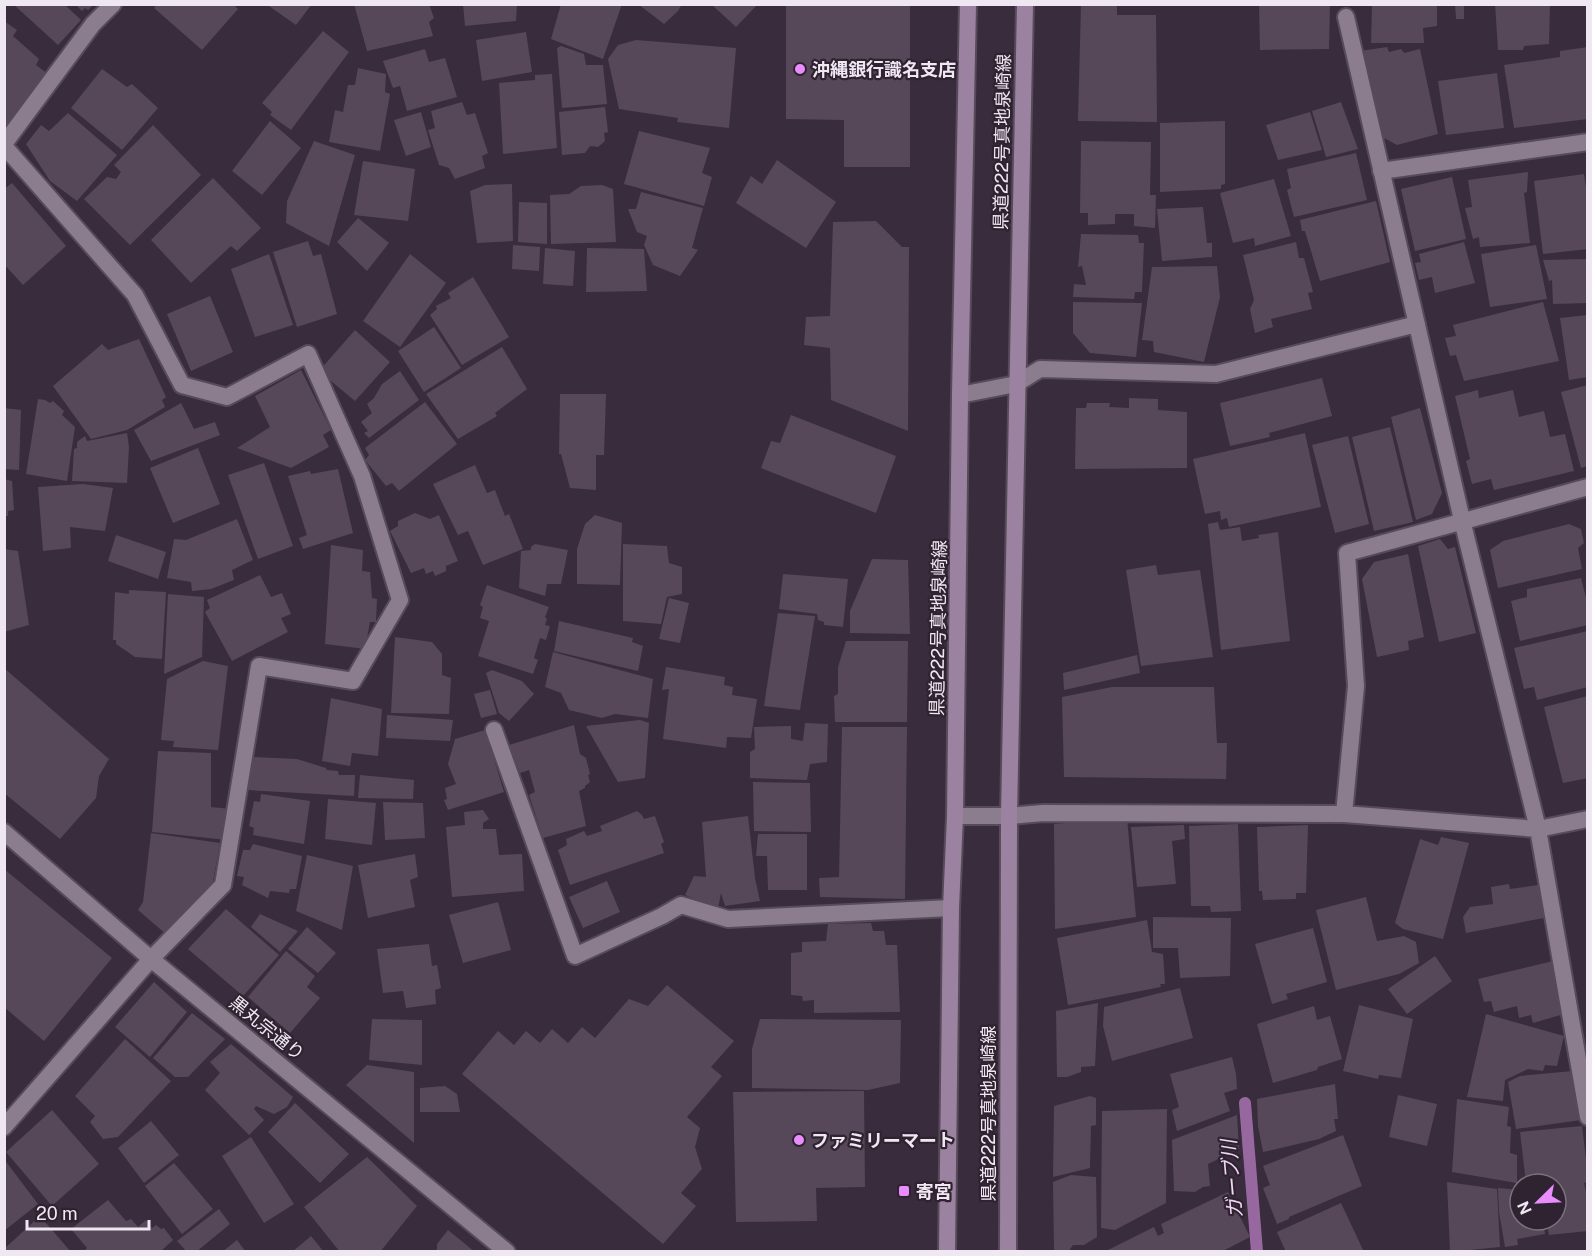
<svg xmlns="http://www.w3.org/2000/svg" width="1592" height="1256" font-family="'Public Sans','Noto Sans JP',sans-serif">
	<style>
		.lines { fill: none; stroke-linecap: round; stroke-linejoin: round }
		.stream { stroke: #9768a0; stroke-width: 12 }
		.building { fill: #564859 }
		.minor-casing { stroke: #564b58; stroke-width: 20 }
		.tertiary-casing { stroke: #564b58; stroke-width: 20 }
		.secondary-casing { stroke: #564b58; stroke-width: 20 }
		.minor { stroke: #8b7c8e; stroke-width: 16 }
		.tertiary { stroke: #8b7c8e; stroke-width: 16 }
		.secondary { stroke: #9c82a1; stroke-width: 16 }
		.poi-dot { fill: #ea8dfc; stroke: #2f2231; stroke-width: 2 }
		.labels { text-anchor: middle; dominant-baseline: central; stroke-width: 4.5; stroke-linejoin: round; paint-order: stroke }
		.poi-label { font-size: 18px; font-weight: bold; fill: #efe7f1; stroke: #2f2231; text-anchor: start }
		.street-label { font-size: 18px; fill: #efe7f1; stroke: #2f2231 }
		.water-label { font-size: 20px; font-style: italic; fill: #f2d7f7; stroke: #2f2231 }
	</style>
	<rect width="100%" height="100%" fill="#392c3c"/>
	<g class="lines">
		<path class="stream" d="M1245,1103L1257,1252"/>
	</g>
	<path class="building" d="M13,4H64L81,20L58,45Z
		M75,4H94L88,10L85,8L82,11Z
		M157,4H233L238,9L202,50L154,8Z
		M266,4H312L296,25Z
		M354,4H429L434,18L429,22L433,36L367,51Z
		M463,4H517L516,21L465,26Z
		M561,4H622L603,59L551,39Z
		M638,4H682L678,11L664,24Z
		M711,4H758L736,27Z
		M841,4H910V167H844V120L786,119V6H841Z
		M1081,4H1117V15H1156L1157,122L1078,121Z
		M1259,4H1330L1329,49L1260,50Z
		M1372,4H1437V26L1423,28L1424,43H1371Z
		M1455,4H1464V19H1456Z
		M1495,4H1550L1549,44L1524,46L1523,50H1498Z
		M4,21L17,30L13,36L39,59L36,65L48,74L7,131L4,129Z
		M323,31L349,52L291,130L270,115L272,112L262,103Z
		M526,32L532,72L482,81L476,40Z
		M636,40L736,48L729,128L677,122L678,118L619,109L608,59L618,45Z
		M561,46L584,54L586,65H603L607,104L562,108L557,48Z
		M1387,47L1389,52L1401,49L1404,53L1420,49L1438,134L1397,145L1382,137L1360,51Z
		M1588,47V119L1514,128L1504,65L1560,57V51Z
		M425,49L429,62L445,58L457,97L407,111L400,86L393,88L383,61Z
		M358,68L386,74L385,92L390,94L380,151L329,142L335,110L343,112L348,85H355Z
		M102,69L127,87L132,84L158,108L122,150L71,108Z
		M1497,73L1504,128L1446,135L1438,81Z
		M552,74L557,148L503,154L499,83L535,80V75Z
		M462,102L467,115L475,113L488,153L482,156L485,168L455,179L449,168L439,165L428,130L435,128L431,111Z
		M1341,102L1358,149L1326,157L1312,111Z
		M605,107L608,132L604,133L605,141L598,147L590,146L585,153L562,155L559,112Z
		M421,112L431,147L406,156L394,120Z
		M1310,112L1322,150L1278,160L1266,125Z
		M68,113L117,155L77,201L50,181L26,144L41,125L49,131Z
		M270,121L301,148L262,195L232,171Z
		M1225,121V184L1221,185V189L1160,192V123Z
		M153,125L201,175L130,245L84,199L107,177L116,179L121,172L114,165Z
		M639,131L710,148L702,173L712,177L704,206L624,184Z
		M314,141L355,155L329,246L286,223L287,201Z
		M1081,141L1151,142L1150,195H1156L1155,228L1134,226V214H1115V224L1088,225V213H1080Z
		M1356,153L1367,200L1294,217L1287,190L1291,188L1287,169Z
		M777,160L836,202L806,248L736,203L751,176L762,184Z
		M363,161L415,169L408,221L354,215Z
		M1528,172L1527,192L1524,193L1530,243L1480,247L1479,237L1473,239L1465,208L1472,207L1468,180Z
		M1584,174L1588,201V249L1543,254L1534,181Z
		M1452,177L1466,239L1415,251L1401,189Z
		M213,178L261,228L237,251L231,246L191,283L151,240Z
		M1274,179L1291,236L1255,246L1254,238L1233,243L1220,193Z
		M12,183L66,246L23,285L4,264V189Z
		M512,184L513,241L477,243L470,191L485,185Z
		M602,185L613,189L616,242L551,244L550,195L569,194L581,186Z
		M641,192L703,208L692,248L698,250L680,276L653,265L644,245L647,236L637,232L628,209H636Z
		M1376,201L1390,262L1320,281L1305,231H1302L1300,220Z
		M519,202L547,203V244L518,242Z
		M1203,207L1207,243H1212V257L1162,261L1157,209Z
		M358,218L389,243L367,271L337,242Z
		M876,221L902,247H909L908,431L831,400L830,348L804,345L806,317L830,316L833,222Z
		M1081,234L1138,235L1139,243H1144L1142,292H1135L1134,299L1073,297L1074,284L1086,285L1082,266L1078,267Z
		M308,241L313,256L321,254L337,314L297,327L273,252Z
		M1296,242L1299,258H1304L1313,292L1308,293L1312,309L1271,319L1273,327L1255,333L1250,309L1254,300L1243,255Z
		M1464,242L1475,283L1435,293L1432,277L1419,280L1415,263L1421,262L1419,254Z
		M513,245L540,247L539,271L512,269Z
		M1536,245L1547,299L1490,307L1481,254Z
		M545,248L575,251L573,286L543,284Z
		M587,248L644,249L647,291L586,292Z
		M269,254L293,325L255,337L231,269Z
		M410,254L446,283L400,347L363,321Z
		M1588,259V303L1553,304L1552,280L1549,281L1543,260Z
		M1217,266L1220,297L1204,362L1154,352L1153,341L1142,340L1152,267Z
		M473,277L509,337L462,365L430,315L437,309L436,306L451,298L448,293Z
		M210,296L233,352L191,371L167,314Z
		M1073,302L1142,303L1136,357L1090,353L1073,333Z
		M1543,302L1559,361L1464,381L1456,355L1450,356L1445,338L1456,336L1453,325Z
		M1588,315V377L1569,380L1560,318Z
		M434,327L461,368L424,392L398,351Z
		M355,330L390,362L355,401L319,371Z
		M139,339L166,397L162,400L165,407L127,430L91,439L53,386L102,344L108,350Z
		M502,347L527,389L495,413L497,416L458,439L426,394Z
		M301,370L331,430L323,435L329,447L291,468L237,448L270,427L255,396Z
		M400,371L419,400L369,438L364,433L368,431L361,422L372,413L367,404L374,398L382,384Z
		M1322,378L1332,416L1269,433L1270,437L1230,446L1220,403Z
		M1588,385V466L1581,468L1561,392Z
		M1478,390L1479,398L1513,390L1519,417L1544,411L1550,437L1565,434L1574,471L1494,490L1491,479L1472,484L1466,461L1470,459L1455,396Z
		M560,394H606L604,455H596V490L570,488L561,454H559Z
		M1129,398L1158,399V410L1187,412V468L1075,469L1076,408H1086L1087,403H1110L1109,407L1129,408Z
		M38,399L45,400L50,403L53,401L64,411L62,415L75,427L67,481L26,474Z
		M425,402L457,444L399,491L392,483L386,486L365,460L369,455L365,448Z
		M181,403L194,429L215,422L220,435L151,461L134,430Z
		M4,408L21,410L19,470L4,469Z
		M1420,408L1442,493L1432,514L1416,520L1391,417Z
		M791,415L896,456L876,513L761,468L771,441L780,443Z
		M1390,427L1413,522L1374,531L1352,437Z
		M127,433L129,447L127,483L72,481L74,449L77,448V442L85,436L87,441Z
		M1305,433L1321,507L1229,527L1227,518L1221,520L1220,511L1205,514L1193,459Z
		M1348,436L1369,524L1335,533L1312,445Z
		M198,448L220,504L173,523L150,468Z
		M264,463L293,546L258,559L228,475Z
		M475,465L487,493L495,490L505,516L509,514L523,549L483,565L468,531L458,535L433,484Z
		M338,469L353,533L303,549L299,538L307,535L288,476L310,471L311,474Z
		M4,479L12,481L14,510L8,511V516H4Z
		M83,484L113,488L105,531L70,527L71,548L43,551L38,487Z
		M415,513L430,519L439,515L458,561L446,566V571L435,576L433,571L426,574L424,568L411,573L390,531L398,526V521Z
		M595,515L622,523L620,585L577,584V549L585,524Z
		M237,519L253,560L232,570L234,580L211,589L192,591L191,582L167,578L174,539L186,540Z
		M1218,522L1220,530L1240,527L1242,541L1259,538L1258,535L1278,532L1290,641L1221,650L1208,524Z
		M1569,524L1581,529L1584,543L1578,548L1582,569L1498,588L1490,550L1503,541Z
		M116,535L166,552L158,579L108,561Z
		M1440,539L1448,549L1455,547L1476,633L1439,642L1418,546Z
		M535,544L568,550L561,584H547L545,596L519,588L521,551L531,550V547Z
		M623,544L667,546L669,563L682,567V594L667,597L661,624L623,621Z
		M331,545L363,550L362,571L370,572L372,598L377,599L376,622H370L365,649L325,644Z
		M4,549L18,551L29,625L4,632Z
		M1408,554L1424,637L1408,641L1409,650L1377,657L1362,579L1374,562Z
		M872,559L908,560L910,634L850,633V611Z
		M1156,565L1158,575L1200,570L1213,657L1141,666L1126,570Z
		M783,574L848,579L843,627L824,625V622L818,620L817,614L779,609Z
		M260,575L271,597L282,593L291,614L281,618L288,632L232,661L205,612L210,608L207,600Z
		M1581,578L1588,606V625L1520,641L1511,601L1527,597V589Z
		M487,585L549,607L545,617L547,619L545,625L550,626L546,640L540,638L534,658L538,660L533,674L478,656L489,621L480,618L483,607L480,605Z
		M129,590L166,592L162,659L135,657L116,644V640H113L115,592L129,594Z
		M168,594L204,597L202,657L164,674Z
		M669,598L689,603L680,643L659,639Z
		M778,613L815,616L800,710L764,706Z
		M559,621L633,638L632,642L643,646L638,671L554,651Z
		M1588,631V687L1537,700L1534,687L1524,689L1514,648Z
		M395,637L432,642L442,654V675L451,678L449,714L391,713Z
		M846,641H908L907,722H835L834,696L838,694V667Z
		M553,652L653,679L648,718L615,714L602,718L569,710L561,693L545,687Z
		M1137,655L1140,673L1064,690L1063,673Z
		M203,661L228,666L218,750L173,747L174,741L161,740L167,679Z
		M666,667L725,677L724,685L733,687L732,695L757,699L751,738L727,737L726,748L663,739L669,689L662,690Z
		M4,668L109,759L99,776L96,798L60,839L4,793Z
		M492,670L522,681L534,694L509,721L499,713L486,673Z
		M1112,687H1214L1217,743H1227L1226,779L1064,777L1062,697Z
		M490,690L497,714L481,718L474,694Z
		M1588,696V778L1563,783L1544,707Z
		M331,698L382,709L378,756L352,753L350,766L322,761Z
		M387,715L453,720L450,741L386,738Z
		M640,720L649,723L645,778L618,782L586,726Z
		M805,723L828,724L827,762L810,764L807,780L750,778V752L755,749L754,727L791,726V739L803,741Z
		M574,725L580,754L586,758L590,774L588,775L590,782L585,786V788L579,791L586,826L543,838L529,795L535,792L529,770L520,773L509,745Z
		M842,727H907L905,899L820,897L819,878L839,877Z
		M485,730L504,792L448,810L444,800L447,799L445,788L456,784L448,764L455,739Z
		M158,751L211,753V807L231,809L227,840L152,832Z
		M252,757L297,759L326,768L327,770L338,771L339,775H355L354,796L247,790Z
		M360,775L414,780L413,799L358,798Z
		M753,782L810,783L811,832L754,831Z
		M261,794L310,801L304,844L253,835L254,828L249,826L254,801L260,802Z
		M328,799L376,803L372,845L325,839Z
		M383,802L423,803L425,838L385,840Z
		M483,810L489,819L483,823V829H496L499,855L522,854L524,891L452,897L446,827L465,825L464,812Z
		M637,811L642,815L644,819L655,816L664,842L661,844L664,853L570,885L558,850L567,845L566,839L584,831L587,836L602,831L600,826Z
		M748,816L755,878L760,901L725,906L721,893L718,909L685,895L694,876L706,877L702,822Z
		M1127,818L1136,917L1055,929L1054,824Z
		M1238,824L1241,911L1211,912L1210,906H1191L1189,826Z
		M1184,825L1185,839L1172,841L1176,884L1137,887L1131,827Z
		M1308,825L1306,893H1296V899L1263,900L1262,891H1259L1257,827Z
		M151,833L220,843L212,887L167,935L138,910L143,902Z
		M758,834H807V890H768L767,856H756Z
		M1441,837L1469,843L1443,939L1403,929L1395,923L1420,839L1438,845Z
		M253,844L302,856L296,889H290L289,893L270,891L268,898L242,885L244,877L237,876L243,850H250Z
		M415,854L418,877L410,880L415,907L368,918L358,865Z
		M307,855L353,866L342,930L296,911Z
		M4,869L112,958L44,1041L4,1007Z
		M607,881L620,912L583,928L569,897Z
		M1509,884L1510,889L1538,885L1544,918L1466,933L1463,917L1470,907L1493,904L1491,887Z
		M1366,897L1377,941L1404,936L1416,942L1419,963L1399,974L1336,990L1316,910Z
		M498,902L511,950L463,963L449,915Z
		M226,909L279,955L243,996L188,949Z
		M260,914L298,931L280,952L251,927Z
		M1153,917L1231,918L1230,976L1180,978L1178,948H1153Z
		M1147,920L1152,952L1163,954L1165,984H1160L1161,987L1068,1005L1057,938Z
		M871,923L873,931H884L886,945H897L900,1012L814,1013V1000L803,1001L802,996L791,995V953L802,952V942L826,941L828,924Z
		M307,927L336,953L318,973L288,949Z
		M1313,928L1327,982L1286,994L1288,999L1272,1004L1255,944Z
		M429,944L432,966L437,965L441,988L435,990L436,1004L406,1008L403,991L383,993L377,949Z
		M286,951L315,976L307,987L320,998L290,1033L248,997Z
		M1435,956L1452,981L1407,1014L1388,989Z
		M1553,961L1564,1014L1533,1023L1531,1015L1519,1018L1517,1006L1494,1012L1491,1001L1484,1002L1478,979Z
		M154,982L187,1012L150,1057L115,1027Z
		M667,985L734,1041L711,1067L722,1076L687,1117L700,1128L695,1147L702,1169L681,1193L696,1206L663,1244L462,1074L498,1031L514,1045L526,1031L540,1043L552,1029L568,1043L582,1027L595,1038L629,999L648,1006Z
		M1180,988L1193,1038L1112,1061L1103,1026L1104,1007Z
		M1098,1003L1095,1066L1081,1067V1072L1067,1077H1057L1056,1011Z
		M1359,1005L1413,1019L1401,1078L1379,1075L1378,1079L1343,1071Z
		M1314,1006L1317,1020L1330,1016L1342,1059L1318,1067L1317,1070L1273,1083L1257,1024Z
		M192,1013L225,1039L188,1077H175L153,1058Z
		M1486,1014L1564,1036L1557,1066L1545,1065L1543,1071L1528,1069L1505,1080L1503,1101L1467,1097Z
		M372,1019L422,1020V1065L369,1060Z
		M760,1019L901,1020L900,1083L868,1090L752,1088V1049Z
		M125,1039L171,1081L118,1137L103,1139L90,1122L95,1116L75,1096Z
		M231,1044L293,1097L287,1107L274,1114L256,1106L254,1109L264,1120L249,1135L205,1090L220,1073L210,1062Z
		M1232,1057L1236,1074L1237,1089L1224,1093L1230,1111L1177,1131L1172,1110L1179,1107L1170,1074Z
		M367,1065L414,1072V1143L346,1085Z
		M1573,1071L1581,1120L1516,1129L1508,1082L1520,1076Z
		M1335,1084L1338,1119H1334L1336,1131L1319,1139L1263,1152L1258,1126L1257,1099Z
		M445,1086L457,1094L460,1112H420V1088Z
		M864,1091L865,1187L816,1188L817,1221L736,1222L733,1092Z
		M1398,1095L1437,1104L1427,1146L1389,1137Z
		M1090,1096L1096,1098V1125L1091,1126L1090,1168L1053,1177L1054,1106Z
		M1457,1099L1509,1107L1507,1126L1511,1127L1510,1153L1517,1155V1183L1452,1172Z
		M295,1103L349,1154L320,1183L268,1132Z
		M1167,1109L1166,1203L1115,1230L1101,1228L1102,1111Z
		M52,1110L99,1164L52,1206L6,1152Z
		M1237,1115L1239,1149L1208,1164L1210,1186L1203,1187L1195,1192L1174,1191L1172,1140Z
		M151,1121L179,1155L144,1183L118,1148Z
		M1582,1126L1588,1176V1182L1584,1183L1588,1201V1231L1549,1235L1546,1220H1556V1184L1526,1183L1520,1132Z
		M1343,1135L1362,1186L1289,1217V1219L1277,1224L1263,1188L1270,1185L1263,1166Z
		M251,1137L294,1204L264,1223L222,1156Z
		M367,1157L417,1206L380,1252H340L304,1207Z
		M4,1159L38,1204L4,1231Z
		M174,1163L213,1209L182,1234L145,1186Z
		M1071,1175L1096,1177L1097,1237L1084,1245H1073L1068,1252H1054L1053,1182Z
		M1447,1182L1497,1189L1500,1247L1450,1252Z
		M1498,1188L1520,1190V1220H1543L1545,1234L1517,1239L1518,1245L1505,1247L1499,1212Z
		M1228,1192L1250,1237L1221,1252H1104L1154,1227L1158,1236L1164,1233L1161,1224Z
		M108,1200L126,1221L131,1219L138,1227L146,1220L152,1228L156,1225L161,1229L164,1228L173,1240L160,1252H83L87,1248L71,1229Z
		M1341,1203L1364,1252H1286L1277,1232Z
		M219,1209L230,1224L196,1252H187L177,1241Z
		M40,1216L71,1252H4V1249Z
		M448,1230L475,1252H437V1244Z
		M311,1236L324,1252H292Z
		M237,1240L246,1252H222Z"/>
	<g class="lines">
		<g class="minor-casing">
			<path id="minor" d="M1346,17L1462,520L1538,829L1588,1117
				M4,144L93,24L113,4
				M4,146L135,295L182,385L227,397L308,354L362,476L400,600L353,681L259,666L223,885L151,959L4,1127
				M1381,171L1588,142
				M960,395L1016,384L1040,369L1216,374L1417,324
				M494,730L575,956L662,916L681,905L728,919L951,908
				M1344,814L1356,686L1347,553L1588,487
				M955,816H1009L1043,813L1344,814L1538,829L1588,819"/>
		</g>
		<g class="tertiary-casing">
			<path id="tertiary" d="M4,832L151,959L507,1252"/>
		</g>
		<g class="secondary-casing">
			<path id="secondary" d="M947,1252L951,908L955,816L960,395L968,4
				M1008,1252L1009,816L1025,4"/>
		</g>
		<use href="#minor" class="minor"/>
		<use href="#tertiary" class="tertiary"/>
		<use href="#secondary" class="secondary"/>
	</g>
	<g class="poi-dot">
		<circle cx="800" cy="69" r="6"/>
		<circle cx="799" cy="1140" r="6"/>
		<rect x="898" y="1185" width="12" height="12" rx="3"/>
	</g>
	<g class="labels">
		<g class="poi-label">
			<text x="812" y="69">沖縄銀行識名支店</text>
			<text x="811" y="1140">ファミリーマート</text>
			<text x="916" y="1191">寄宮</text>
		</g>
		<g class="street-label">
			<text transform="translate(1002 142) rotate(-89)">県道222号真地泉崎線</text>
			<text transform="translate(938 628) rotate(-89)">県道222号真地泉崎線</text>
			<text transform="translate(267 1028) rotate(39)">黒丸宗通り</text>
			<text transform="translate(988 1114) rotate(-90)">県道222号真地泉崎線</text>
		</g>
		<g class="water-label">
			<text transform="translate(1232 1179) rotate(-95)">ガーブ川</text>
		</g>
	</g>
	<rect width="1592" height="1256" fill="none" stroke="#efe7f1" stroke-width="12"/>
	<g transform="translate(1538 1202) rotate(246)"><circle r="28" fill="#2f2231" stroke="#7c717e" stroke-width="1.5"/>
	<path d="M0-4.5L10 22L0 15L-10 22Z" fill="#ea8dfc"/>
	<text y="-9" font-size="16" font-weight="bold" text-anchor="middle" fill="#efe7f1">N</text>
	</g>
	<path d="M27 1220v9h122v-9" fill="none" stroke="#efe7f1" stroke-width="3"/>
	<text x="36" y="1220" font-size="18" fill="#efe7f1" stroke="#2f2231" stroke-width="4.5" paint-order="stroke">20 m</text>
</svg>
